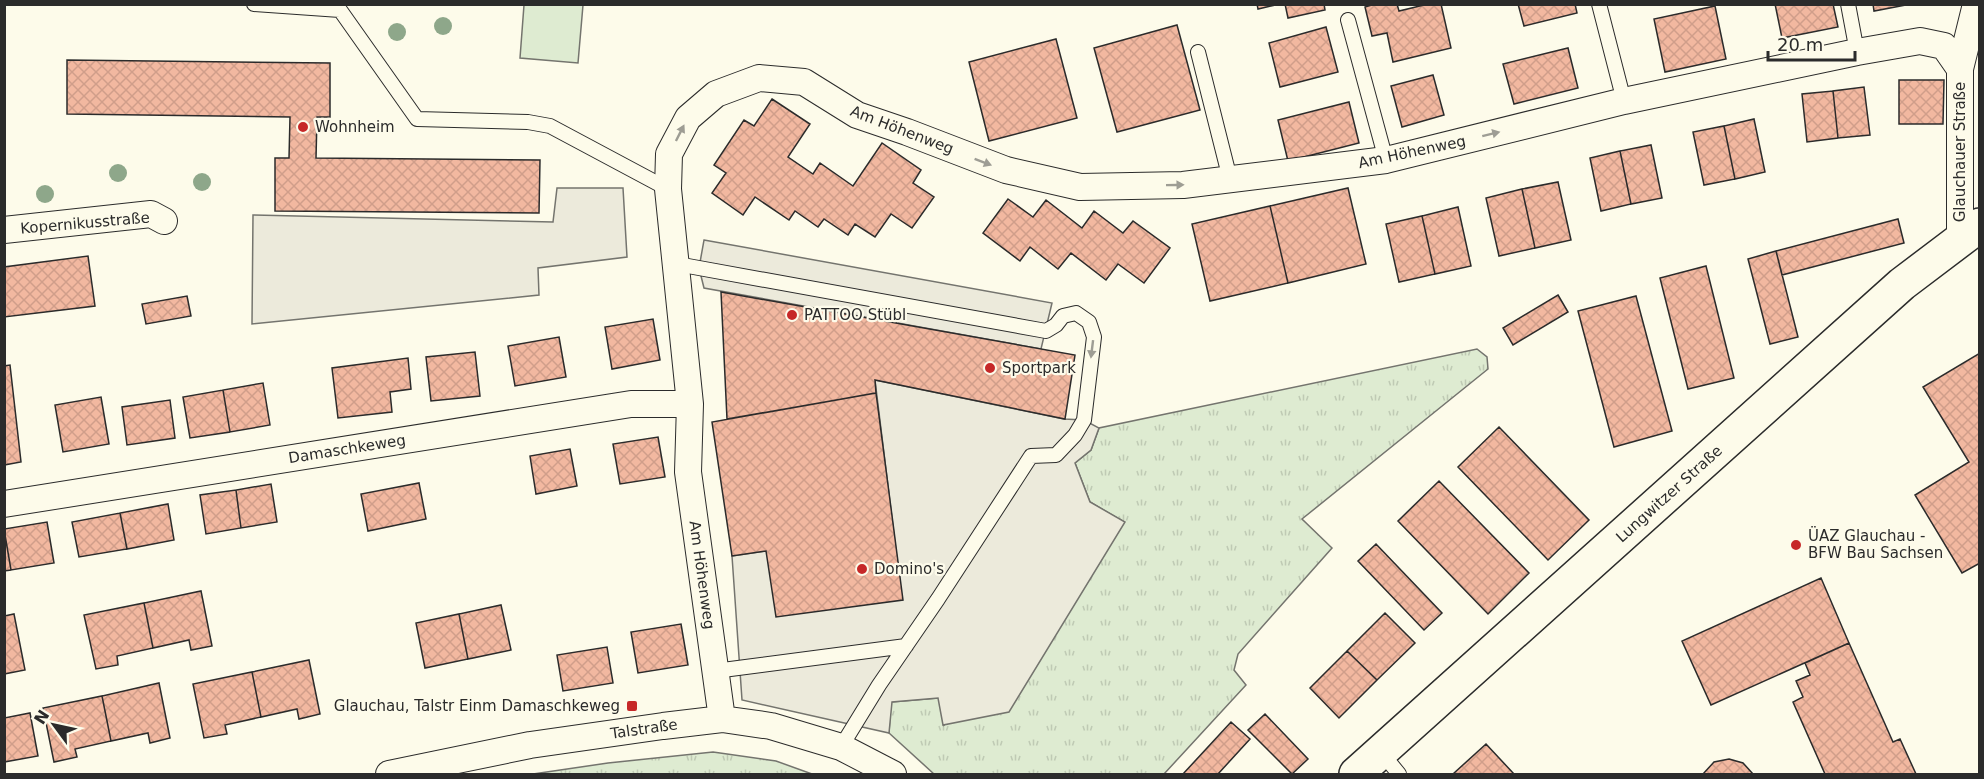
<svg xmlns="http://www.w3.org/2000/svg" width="1984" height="779" font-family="'DejaVu Sans',sans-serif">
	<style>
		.grass { fill: url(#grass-tufts); stroke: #74746e; stroke-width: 1.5 }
		.garden { fill: #deebd1; stroke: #74746e; stroke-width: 1.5 }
		.parking { fill: #eceadb; stroke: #74746e; stroke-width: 1.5 }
		.building { fill: url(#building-cross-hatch); stroke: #2b2b2b; stroke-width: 1.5 }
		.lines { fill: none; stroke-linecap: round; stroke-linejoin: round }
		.lane-casing { stroke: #2b2b2b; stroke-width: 16 }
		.street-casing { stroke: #2b2b2b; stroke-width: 28 }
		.secondary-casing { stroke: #2b2b2b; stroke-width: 36 }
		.lane { stroke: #fdfbea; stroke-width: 14 }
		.street { stroke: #fdfbea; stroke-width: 26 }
		.secondary { stroke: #fdfbea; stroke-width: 33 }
		.tree { fill: #8ea78a }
		.oneway { fill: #9e9d94 }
		.poi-dot { fill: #c62828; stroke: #fdfbea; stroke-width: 2 }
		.labels { text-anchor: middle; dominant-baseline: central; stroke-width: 4.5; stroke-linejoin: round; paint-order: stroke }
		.poi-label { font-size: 15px; fill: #2b2b2b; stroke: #fdfbea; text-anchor: start }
		.street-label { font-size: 15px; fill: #2b2b2b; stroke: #fdfbea }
	</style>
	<defs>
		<pattern id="grass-tufts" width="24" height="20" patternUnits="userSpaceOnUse" patternTransform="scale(1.5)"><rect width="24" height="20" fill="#deebd1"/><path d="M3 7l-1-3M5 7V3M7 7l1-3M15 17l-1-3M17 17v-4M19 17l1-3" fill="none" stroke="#bfcab4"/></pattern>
		<pattern id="building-cross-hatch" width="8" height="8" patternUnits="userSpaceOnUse" patternTransform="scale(1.5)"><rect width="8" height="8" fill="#f2b8a0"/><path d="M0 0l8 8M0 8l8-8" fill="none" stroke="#d09e8a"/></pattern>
	</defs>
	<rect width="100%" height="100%" fill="#fdfbea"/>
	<path class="grass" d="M1477,349L1487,357L1488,369L1302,519L1332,548L1238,654L1234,670L1246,685L1164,774H934L889,733L891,702L939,698L944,725L1124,522L1090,502L1075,463L1091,450L1099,428Z
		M713,752L776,761L812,774H533L608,763Z"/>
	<path class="garden" d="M524,5H583L578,63L520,58Z"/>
	<path class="parking" d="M557,188H623L627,257L538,268L539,295L252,324L253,215L553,222Z
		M704,240L1052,303L1041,349L704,288L699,268Z
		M875,380L1064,419L1084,420L1099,428L1091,450L1075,463L1090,502L1125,522L1009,712L943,725L938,698L892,702L889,733L742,700L732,556L766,551L902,600Z"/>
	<path class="building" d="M1257,4H1280L1258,9Z
		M1285,4H1324L1325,10L1288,18Z
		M1375,4H1397L1399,11L1428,4H1441L1451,48L1393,62L1387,33L1372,36L1365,7Z
		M1518,4H1575L1577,13L1524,26Z
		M1775,4H1833L1838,27L1782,38Z
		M1873,4H1911L1874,11Z
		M1715,6L1726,59L1665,72L1654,19Z
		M1177,25L1200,110L1117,132L1094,48Z
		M1326,27L1338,72L1280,87L1269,43Z
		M1056,39L1077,118L989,141L969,62Z
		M1568,48L1578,88L1514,104L1503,64Z
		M67,60L330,63V117H317L316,158L540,160L539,213L275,211V158H289L290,117L67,114Z
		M1433,75L1444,115L1402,127L1391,86Z
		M1899,80H1944L1943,124H1899Z
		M1864,87L1870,135L1838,138L1833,91Z
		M1833,91L1838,138L1807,142L1802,94Z
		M772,99L810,124L788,157L813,174L820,163L853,186L882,143L921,170L913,183L934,197L912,228L891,214L875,237L855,224L848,235L824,219L818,227L795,211L789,220L755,197L743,215L712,193L726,173L714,165L744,120L754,126Z
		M1349,102L1359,143L1288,161L1278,120Z
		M1754,119L1765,172L1735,179L1724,126Z
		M1724,126L1735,179L1704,185L1693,132Z
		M1651,145L1662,198L1631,204L1620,151Z
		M1620,151L1631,204L1601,211L1590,158Z
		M1558,182L1571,240L1535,248L1522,189Z
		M1348,188L1366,264L1288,283L1270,206Z
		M1522,189L1535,248L1499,256L1486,198Z
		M1008,199L1033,217L1046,200L1082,228L1094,211L1123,233L1133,221L1170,248L1144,283L1118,264L1106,280L1071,253L1058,269L1030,247L1020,261L983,233Z
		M1270,206L1288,283L1210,301L1192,224Z
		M1458,207L1471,266L1435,274L1422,216Z
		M1422,216L1435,274L1399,282L1386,224Z
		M1898,219L1904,243L1782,275L1776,251Z
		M1776,251L1798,337L1770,344L1748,259Z
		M88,256L95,306L4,317V267Z
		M1706,266L1734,378L1688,389L1660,278Z
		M721,292L1075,355L1065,419L875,380L876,393L727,419Z
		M1558,295L1568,312L1513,345L1503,328Z
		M187,296L191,316L146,324L142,304Z
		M1636,296L1672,431L1614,447L1578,311Z
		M653,319L660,360L612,369L605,327Z
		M559,337L566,377L515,386L508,346Z
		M475,352L480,396L431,401L426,357Z
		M1980,353V563L1962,573L1915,495L1969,462L1923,387Z
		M408,358L411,389L390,392L392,412L338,418L332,368Z
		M10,365L21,462L4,465V366Z
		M263,383L270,425L230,432L223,390Z
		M223,390L230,432L190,438L183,397Z
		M876,393L903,600L776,617L766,551L732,556L712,422Z
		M101,397L109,444L63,452L55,405Z
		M170,400L175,438L127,445L122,407Z
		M1499,427L1589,520L1548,560L1458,467Z
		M658,437L665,477L620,484L613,444Z
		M570,449L577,486L536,494L530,456Z
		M1439,481L1529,573L1488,614L1398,521Z
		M419,483L426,519L368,531L361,494Z
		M271,484L277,522L241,528L236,490Z
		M236,490L241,528L206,534L200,495Z
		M168,504L174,540L127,549L120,513Z
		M120,513L127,549L79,557L72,522Z
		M47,522L54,563L11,570L4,529Z
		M4,529L11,570L4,571Z
		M1376,544L1442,613L1424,630L1358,561Z
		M1821,578L1849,643L1711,705L1682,641Z
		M201,591L212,646L191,650L189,640L153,648L144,603Z
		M144,603L153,648L117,656L118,665L96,669L84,615Z
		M501,605L511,650L468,659L459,614Z
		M1385,613L1415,643L1377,680L1347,651Z
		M14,614L25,670L4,674V616Z
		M459,614L468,659L425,668L416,623Z
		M681,624L688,665L638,673L631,632Z
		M1849,643L1893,742L1900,739L1916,774H1825L1793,702L1803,697L1796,681L1810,675L1805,663Z
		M607,647L613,683L563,691L557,655Z
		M1347,651L1377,680L1339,718L1310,688Z
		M309,660L320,714L299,719L297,709L261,717L252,672Z
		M252,672L261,717L225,725L227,734L204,738L193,684Z
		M159,683L170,738L150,743L148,733L111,741L102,696Z
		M102,696L111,741L75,749L77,757L54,762L43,708Z
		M30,713L38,756L4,762V718Z
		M1265,714L1308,759L1292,774L1248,730Z
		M1231,722L1250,739L1218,774H1183Z
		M1486,744L1514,774H1453Z
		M1729,759L1743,763L1753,774H1703L1714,762Z"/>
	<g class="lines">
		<g class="lane-casing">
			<path id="lane" d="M254,4L340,10L417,119L528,122L550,126L668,189
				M1599,4L1624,101
				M1848,4L1857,52
				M1348,20L1386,160
				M1198,52L1230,179
				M677,264L1046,331L1056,325L1063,316L1076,313L1089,322L1094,337L1084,420L1075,435L1056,455L1031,456L938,599L879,685L841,747
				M715,671L906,646
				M1381,752L1399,774"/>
		</g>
		<g class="street-casing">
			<path id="street" d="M4,230L151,214L164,221
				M1960,240V69L1976,4
				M4,504L631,404H690
				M722,719L688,472L690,404L668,189L669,154L688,118L716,94L759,78L804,82L857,115L907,132L1006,170L1080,187L1183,185L1386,160L1624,101L1857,52L1920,41L1944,46L1960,69
				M389,774L530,745L663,726L722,719L771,726L841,747L893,774"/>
		</g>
		<g class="secondary-casing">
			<path id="secondary" d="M1356,774L1902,284L1980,225"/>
		</g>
		<use href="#lane" class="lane"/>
		<use href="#street" class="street"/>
		<use href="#secondary" class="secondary"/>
	</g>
	<g class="tree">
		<circle cx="443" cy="26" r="9"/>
		<circle cx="397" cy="32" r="9"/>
		<circle cx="118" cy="173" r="9"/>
		<circle cx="202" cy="182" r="9"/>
		<circle cx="45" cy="194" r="9"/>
	</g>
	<defs><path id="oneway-solid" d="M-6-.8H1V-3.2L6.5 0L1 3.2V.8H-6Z" transform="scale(1.5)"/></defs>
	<g class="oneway">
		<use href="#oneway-solid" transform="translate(680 133) rotate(-63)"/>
		<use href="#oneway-solid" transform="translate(1491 134) rotate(-14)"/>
		<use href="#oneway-solid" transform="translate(983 162) rotate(21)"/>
		<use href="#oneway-solid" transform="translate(1175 185) rotate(-1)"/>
		<use href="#oneway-solid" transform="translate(1092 349) rotate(97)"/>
	</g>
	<g class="poi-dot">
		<circle cx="303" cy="127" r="6"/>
		<circle cx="792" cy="315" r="6"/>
		<circle cx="990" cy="368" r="6"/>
		<circle cx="1796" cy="545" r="6"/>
		<circle cx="862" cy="569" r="6"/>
		<rect x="626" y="700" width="12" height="12" rx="3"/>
	</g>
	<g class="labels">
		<g class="poi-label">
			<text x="315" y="127">Wohnheim</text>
			<text x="804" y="315">PATTOO Stübl</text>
			<text x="1002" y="368">Sportpark</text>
			<text x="1808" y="536">ÜAZ Glauchau -<tspan x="1808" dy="17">BFW Bau Sachsen</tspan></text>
			<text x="874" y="569">Domino's</text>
			<text x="620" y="706" text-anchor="end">Glauchau, Talstr Einm Damaschkeweg</text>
		</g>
		<g class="street-label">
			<text transform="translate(902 130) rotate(21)">Am Höhenweg</text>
			<text transform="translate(1412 152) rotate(-12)">Am Höhenweg</text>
			<text transform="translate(1960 152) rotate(-90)">Glauchauer Straße</text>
			<text transform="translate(85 223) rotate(-5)">Kopernikusstraße</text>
			<text transform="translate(347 449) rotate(-9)">Damaschkeweg</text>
			<text transform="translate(1669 494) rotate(-42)">Lungwitzer Straße</text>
			<text transform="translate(702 575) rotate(82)">Am Höhenweg</text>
			<text transform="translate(644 729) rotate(-8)">Talstraße</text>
		</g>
	</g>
	<rect width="1984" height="779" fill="none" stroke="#2b2b2b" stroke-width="12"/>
	<g transform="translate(54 725) rotate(303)" stroke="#fdfbea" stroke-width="4.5" paint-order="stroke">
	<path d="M0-4.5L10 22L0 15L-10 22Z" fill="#2b2b2b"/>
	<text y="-9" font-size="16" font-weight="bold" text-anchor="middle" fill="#2b2b2b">N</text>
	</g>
	<path d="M1768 51v9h87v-9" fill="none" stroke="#2b2b2b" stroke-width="3"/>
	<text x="1777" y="51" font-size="18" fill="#2b2b2b" stroke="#fdfbea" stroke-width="4.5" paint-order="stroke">20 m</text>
</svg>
